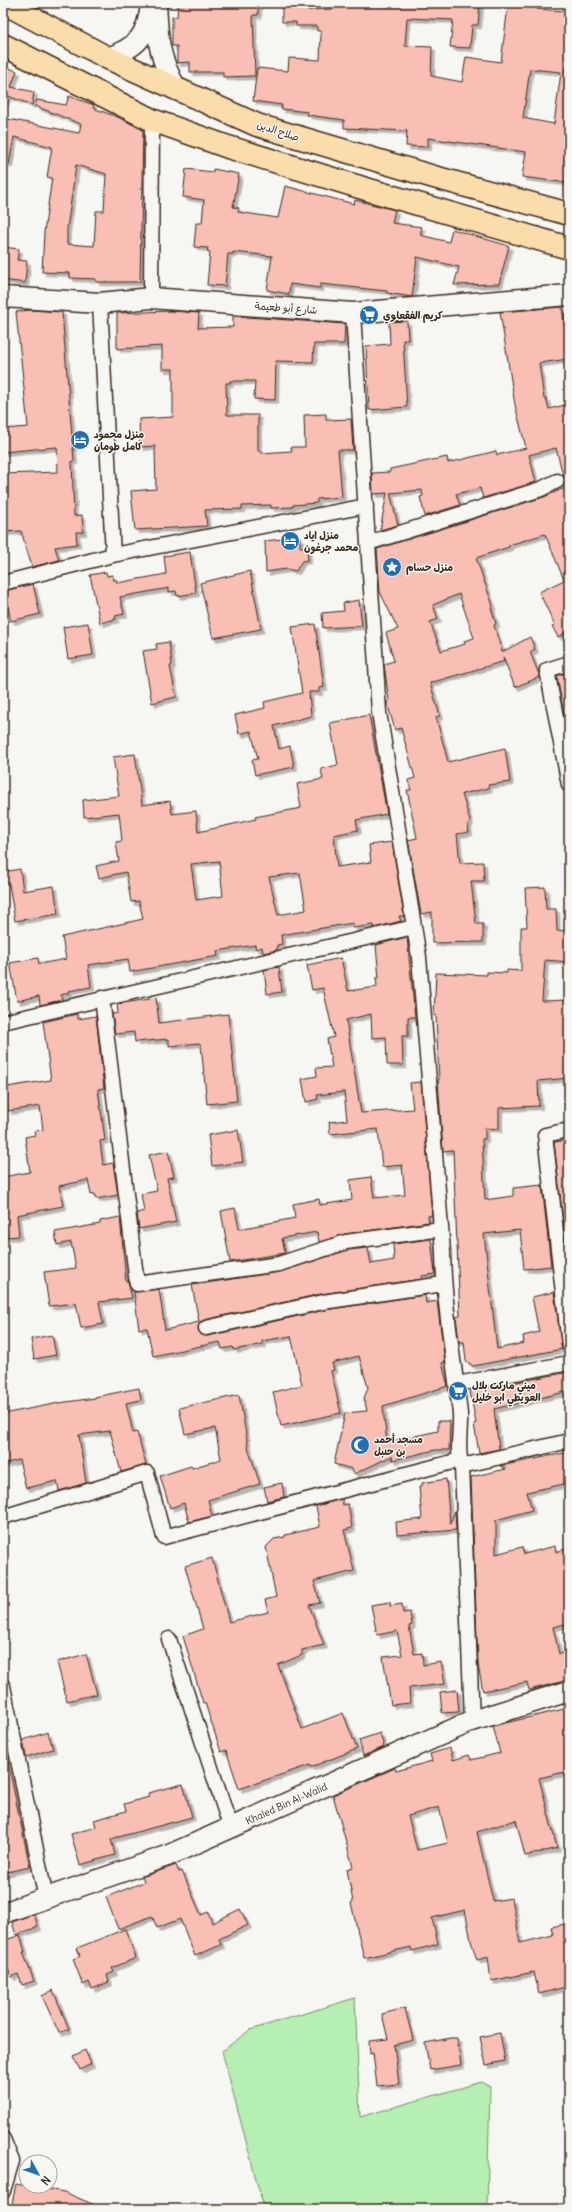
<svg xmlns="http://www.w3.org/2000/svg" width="572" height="2212" font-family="Delius,'Playpen Sans Arabic',sans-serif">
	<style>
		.green { fill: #b6efb2; stroke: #788c68 }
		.building { fill: #f9beb4; stroke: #3b2a1e; fill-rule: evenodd; filter: url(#shadow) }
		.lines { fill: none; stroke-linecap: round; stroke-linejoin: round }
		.street-casing { stroke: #3b2a1e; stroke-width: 17 }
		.secondary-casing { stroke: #3b2a1e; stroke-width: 23 }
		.highway-casing { stroke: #3b2a1e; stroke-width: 25 }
		.street { stroke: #f6f6f2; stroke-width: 14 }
		.secondary { stroke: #f6f6f2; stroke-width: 20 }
		.highway { stroke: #fbddab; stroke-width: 22 }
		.labels { text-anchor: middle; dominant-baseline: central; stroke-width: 3; stroke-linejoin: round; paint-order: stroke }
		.street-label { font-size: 10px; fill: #3b2a1e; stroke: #f6f6f2 }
		.poi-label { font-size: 10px; font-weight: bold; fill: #3b2a1e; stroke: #f6f6f2; text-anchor: start }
	</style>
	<defs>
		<filter id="shadow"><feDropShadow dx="3.5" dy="3.5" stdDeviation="0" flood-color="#0004"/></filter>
	</defs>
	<rect width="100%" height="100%" fill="#f6f6f2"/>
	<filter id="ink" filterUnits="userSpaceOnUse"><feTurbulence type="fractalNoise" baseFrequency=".025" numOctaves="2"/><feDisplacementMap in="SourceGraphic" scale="8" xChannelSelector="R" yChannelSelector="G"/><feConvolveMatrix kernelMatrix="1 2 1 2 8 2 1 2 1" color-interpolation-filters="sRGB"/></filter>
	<g filter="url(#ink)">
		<path class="green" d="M355,1998L360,2117L481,2082L490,2087L487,2209H264L222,2051L250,2030Z"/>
		<path class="building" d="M178,3H258V15H253L255,76L223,77V72H190V62L177,63V46H172V17H177Z
			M282,3H308V10L334,9V3H480L478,25H472L470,48L450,47L453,20L407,18L405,46L432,47L431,76L462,82L466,57L501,62L508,6L518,7V3L538,5L537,9L565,11V15L569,16V56H567L565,72H569V137L564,162H569L568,183L522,177L526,152L428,138V147L406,146L407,131L344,128V120L307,115L308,112L281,109L282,105L253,101L257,68L288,71L289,58L320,60L321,31H317V26H296V22H282ZM530,69L561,72L554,124L523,118Z
			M3,66L17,71L11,87L34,92L32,105L8,96L3,105Z
			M69,96L94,105L93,108L120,118L143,130L140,282H96V279L70,278V273L42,272L44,232L52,178L47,177L52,147L14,137L9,164H3V118L79,133L81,124L35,106L37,100L66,105ZM76,165L106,174L104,211H96L94,246L67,244V229Z
			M186,169L213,172V169L239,174L233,207L239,208L238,212L278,218L285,186L354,204L355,200L395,210L392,223L422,227L420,235L449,242L452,229L509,246L499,284L454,285L459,267L417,257L412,297L387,293V291L320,284V288L290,284L289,294L267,290L272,256L233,252V254H228L225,286L207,285L210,252L207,251L208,248L194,247L196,223H202L204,200L183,197Z
			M3,247L19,249L17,260L27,261L25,283L3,280Z
			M562,307L569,359L539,363L544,399L546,398L549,409L569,404V482L565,483L556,448L529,455L536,482L483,498L480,488L456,494L460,505L425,516L420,497L423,496L422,490L390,493L398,525L380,530L387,493L373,494L372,473L390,472V469L447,457L448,463L496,451L497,455L526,448L515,405L500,312Z
			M30,310L62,312L74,461H72L74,516L82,515L83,532H76L77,544L55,547L59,560L32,567L21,531L3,532V474L58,472L57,447L3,452V429L28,427L16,312Z
			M171,311L199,313L198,328L233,327V316L345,324L344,344H314L313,362L276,361L275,400L254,399L255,381H230V383H226L227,415H258V451H261V453L292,451L291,447H305L304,415L326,414V420L351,419L353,450H338L342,497L317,499V503L293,505V507L271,508V505L242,506V509L205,510L207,526L135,530L131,491L156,489L155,446L140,447L139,419L173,417V369H162V346L117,349V313Z
			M407,321L408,340H403L407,407L369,410L366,346L390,344L389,322Z
			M569,486V631L558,637L552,626L555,625L539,592L564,580L545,534L509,545V547L476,558L493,606L491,607L496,624L494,625L502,652L530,637L535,649L530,652L540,677L515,687L503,657L505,661L430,683L440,716L436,717L448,762L505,748L510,782L488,785L489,788L462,794L470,821L468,825L469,832L457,834L460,863L483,862L484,881H471L476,924H483V942L432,943V912L421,914L408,840L417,838L407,790H411L408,780L415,778L401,728L395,730L387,702L389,701L384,664L394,661L386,633L398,629L380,592L377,549L544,497ZM459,594L474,638L464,641L465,644L441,651L430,622L438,619L433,605Z
			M300,537V547H307L308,560L302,561L296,571L286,569L266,572L265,541Z
			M190,552L196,593L177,596L176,591L169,592V588L120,597L124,614L115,616L116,619L100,623L90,575L106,572L107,576L112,575L113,580H117V583L166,574L164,556Z
			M250,571L261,629L213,638L200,583Z
			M33,584L40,614L11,621L4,591Z
			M359,600L362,626L323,628L322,613L344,611L343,603Z
			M88,623L93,655L68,659L63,627Z
			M315,624L324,687L319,688V692H309L311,716L274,726L279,749L290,746L294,767L255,775L252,760L258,759L251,731L239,734L235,715L265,708L264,702L302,693L292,627Z
			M169,642L172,665L170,666L176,697L152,703L143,651L157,649L156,644Z
			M569,672V726L564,715L557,676Z
			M369,715L387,814L356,820L358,830L334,835L337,867L371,862L369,845L392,842L404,916H399L401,921L374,928V925L353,928V923L281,935L282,944L277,945V950L263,953L262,947L256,949L255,945L217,951L218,956L130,972L128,959L88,965L91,987L68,991L69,993L61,995L62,1000L40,1005L39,996L17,1001L10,963L38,958L39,964L66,959L62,937L143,919L139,901L131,902L126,872L99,878L96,866L119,861L116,842L122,841L119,813L84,817L83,800L119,796L113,757L135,754L142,805L170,801L172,814L196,811L198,832L256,819L255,817L301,808L297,784L323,779L321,769L338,765L330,723ZM219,861L223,896L196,900L191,864ZM300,873L306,910L278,915L269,877Z
			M20,869L23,891L54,886L58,914L15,921L9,884H6L4,872Z
			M545,887L546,909H556L557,931L569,930V962L545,960L542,1001L569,1000V1078L538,1081L539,1106L499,1108V1129L485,1128V1139H482L485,1200L513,1196V1188L542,1185L551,1266L524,1269L520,1230L484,1234L497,1349L524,1343L523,1336L539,1332L532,1297L554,1292L562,1349L473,1366L466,1361L464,1342H459L456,1317L460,1316L453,1150L443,1151L438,1080H439L436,1015L434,1016L436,973L487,975V972L507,973V970L521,971V927H527L525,888Z
			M407,937L415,1017H408V1036H402L403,1065H387L386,1037L372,1038L371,1014L346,1020L361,1113L413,1109L410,1083L421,1082L432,1215L428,1216L429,1222L345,1234L319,1242L317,1232L282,1238L285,1253L230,1262L221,1211L235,1208L239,1229L295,1218L293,1204L319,1199L320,1205L352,1200L350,1180L371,1177L374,1198L405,1195L402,1165L382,1167L378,1129L330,1134L329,1122L347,1120L344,1092L317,1095L318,1099L306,1102L302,1079L317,1076L316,1068L332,1067L327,1039L334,1037L323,988L312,990L307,965L341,958L348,991L377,987L376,978H379L376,945Z
			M279,967L282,992L267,994L264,970Z
			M156,998L159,1023L228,1014L237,1101L207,1104L201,1045L199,1043L169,1046V1039L135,1042L134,1032L115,1034L112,1014L118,1013L117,1004Z
			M77,1014L78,1019L96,1016L104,1088L98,1089L105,1140L100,1141L103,1165L113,1163L118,1195L96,1199L95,1194L91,1195L88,1180L59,1186L63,1206L17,1215L19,1236L6,1237L3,1208V1177L30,1172L25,1137L35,1135L34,1131L43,1130L40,1106L8,1111L7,1087L51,1080L43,1022Z
			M238,1130L243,1162L212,1166L208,1135Z
			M569,1140V1264H568L554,1142Z
			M168,1151L174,1177L167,1178L176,1222L139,1229L137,1213L144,1211L141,1194L157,1191L149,1155Z
			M120,1217L126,1281H128L132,1298L99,1302L103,1324L81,1328L76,1303L49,1306L44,1272L76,1268L71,1242L57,1245L55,1232L100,1224V1221Z
			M431,1239L435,1274L422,1276V1279L321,1294L204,1320L200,1322L198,1329L200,1334L208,1336L325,1310L425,1295L426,1303L437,1301L445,1362L442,1363L448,1386L383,1406L384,1418L387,1442L438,1431V1421H450L449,1450H435L393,1460L392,1456L354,1474L352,1469L334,1464L345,1413L367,1411L364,1398L368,1388L359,1356L332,1363L334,1370L331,1371L341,1413L281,1426L273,1392L302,1385L291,1336L262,1341L263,1344L234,1350L233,1347L222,1349L220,1342L153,1356L147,1328L139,1329L134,1292L159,1289L165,1330L199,1322L192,1285L280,1272L348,1250L368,1248L371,1264L394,1260L393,1244Z
			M52,1335L56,1355L34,1359L31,1339Z
			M569,1372V1391L494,1409L499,1449L479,1453L474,1424L476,1423L470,1391Z
			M139,1388L141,1400L126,1403L133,1433L137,1432L146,1465L121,1472L110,1431L79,1435L86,1483L59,1491L57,1481L26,1488L19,1460L3,1464V1414L59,1403L95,1398V1397Z
			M239,1395L249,1451L260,1484L208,1500L212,1516L189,1522L184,1503L170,1508L160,1476L191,1466L192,1468L221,1459L215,1428L185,1434L179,1408Z
			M569,1452V1483L527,1492L532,1510L496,1520V1554L522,1547L524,1554L555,1546L556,1552L569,1548V1623L553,1627L559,1654L569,1652V1680L529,1690L527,1682L483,1691L478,1665L471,1477L506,1469L500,1466Z
			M446,1479L450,1524L455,1510L456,1530L397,1535L396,1522L422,1519L419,1486H422V1483Z
			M282,1483L284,1497L267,1501L264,1487Z
			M342,1499L343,1505L348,1504L352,1528L344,1530L354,1571L314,1581L320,1603L309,1605L324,1645L302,1650V1655L278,1665L302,1729L343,1713L357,1749L311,1767L310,1765L239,1789L226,1750L221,1752L205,1703H203L183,1636L203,1629L185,1566L212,1558L229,1622L268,1612L265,1600L276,1597L266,1547L274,1539L285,1537V1535L320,1527L316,1506Z
			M390,1602V1606L402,1604L403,1613L410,1612L412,1625L409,1626L414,1654L422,1653L423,1665L441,1662L445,1684L409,1688L410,1703L391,1705L383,1657L402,1655L397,1631L377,1635L371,1605Z
			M86,1654L97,1694L67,1701L57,1662Z
			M457,1690L459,1712L442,1713L440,1692Z
			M569,1703V1771L539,1778L557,1848L525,1856L516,1820L477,1832L493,1901L512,1898L520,1943L553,1935L551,1927L565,1924L566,1932H569V1986L539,1994L534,1972L491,1981L488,1957L477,1960L471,1941L465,1910L432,1918L438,1944L412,1951L411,1947L364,1958L351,1903L353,1902L347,1869L353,1867L333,1795L395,1768L396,1771L432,1761L430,1754L450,1748L453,1760L469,1755L471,1760L500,1753L493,1726L564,1709L563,1705ZM439,1807L448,1843L417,1850L408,1816Z
			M48,1732L53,1749L26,1757L23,1740Z
			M380,1733L384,1747L363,1756L359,1740Z
			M6,1744L10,1762L8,1763L30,1867L3,1873V1745Z
			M183,1784L192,1817L111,1839L115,1855L80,1865L71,1834L96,1827L94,1820L126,1811L124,1804L149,1797L148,1793Z
			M176,1865L179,1872L182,1871L201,1915L208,1912L212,1923L240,1909L248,1925L219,1939L221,1945L195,1956L180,1919L157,1928L152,1916L118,1929L106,1897L144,1882L142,1877Z
			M34,1914L38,1927L16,1935L12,1922Z
			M125,1929L136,1958L112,1968L114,1972L107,1975L109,1982L92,1989L89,1982L83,1985L73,1959L80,1956L77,1948Z
			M20,1935L25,1952H23L34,1981L22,1985L18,1974L11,1977L3,1956V1941Z
			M53,1990L69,2029L59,2033L42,1996Z
			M405,2008L413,2040L394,2045L399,2084L377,2086L373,2053L370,2054L369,2041L388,2039L382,2014Z
			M500,2033L505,2061L486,2065L480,2037Z
			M451,2038H457L461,2065L430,2070L425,2043Z
			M85,2050L91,2064L80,2070L73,2056Z
			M16,2184L64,2192L104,2209H11Z"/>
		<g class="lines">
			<g class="street-casing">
				<path id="street" d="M151,298L152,120
					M100,303L113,555L366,506
					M353,313L379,712L419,957L443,1252C444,1307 454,1360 460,1414C461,1431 456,1451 462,1466
					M368,543L541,489L557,481
					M3,583L113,555
					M569,663L547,670L569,785
					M102,998L137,1284L279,1264L346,1242L441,1229
					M3,1022L414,927
					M569,1130L545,1135L569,1345
					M206,1328L323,1302L443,1284
					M457,1384L569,1363
					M3,1517L147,1473L164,1537L460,1460
					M169,1639L231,1829
					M3,1686L46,1899
					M472,1721L462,1466L569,1441
					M3,2139L12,2161L3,2191"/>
			</g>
			<g class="secondary-casing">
				<g id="secondary">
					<path d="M156,3C158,39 158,57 177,90"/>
					<path d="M108,58C137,47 147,37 151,5"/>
					<path d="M3,297L100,303L151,298L353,313L569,295"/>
					<path id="s1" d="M3,1913L167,1856L472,1721L569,1691"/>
				</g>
			</g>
			<g class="highway-casing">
				<path id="highway" d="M4,3L108,58L257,125L434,177L569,214
					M3,45L152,120L228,147L366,189L569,248"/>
			</g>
			<use href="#street" class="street"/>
			<use href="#secondary" class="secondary"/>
			<use href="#highway" class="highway"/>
		</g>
	</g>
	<defs>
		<g id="supermarket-disc" transform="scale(1)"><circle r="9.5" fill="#1f6fb2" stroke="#f6f6f2"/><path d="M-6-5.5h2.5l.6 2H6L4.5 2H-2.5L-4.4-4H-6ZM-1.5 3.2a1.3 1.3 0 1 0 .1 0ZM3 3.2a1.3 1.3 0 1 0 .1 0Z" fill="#fff"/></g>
		<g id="hotel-disc" transform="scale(1)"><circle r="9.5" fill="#1f6fb2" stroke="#f6f6f2"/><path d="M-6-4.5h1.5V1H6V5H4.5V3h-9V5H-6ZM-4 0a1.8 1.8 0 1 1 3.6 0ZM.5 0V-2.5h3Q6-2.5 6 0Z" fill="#fff"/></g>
		<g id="sight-disc" transform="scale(1)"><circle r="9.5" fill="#1f6fb2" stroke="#f6f6f2"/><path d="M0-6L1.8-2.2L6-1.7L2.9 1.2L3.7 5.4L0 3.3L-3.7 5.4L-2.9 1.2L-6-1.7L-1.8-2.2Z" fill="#fff"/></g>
		<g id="mosque-disc" transform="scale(1)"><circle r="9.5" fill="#1f6fb2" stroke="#f6f6f2"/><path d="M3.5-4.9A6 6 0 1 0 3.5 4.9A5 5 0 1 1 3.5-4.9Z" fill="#fff"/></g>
	</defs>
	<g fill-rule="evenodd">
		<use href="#supermarket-disc" x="369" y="315"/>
		<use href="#hotel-disc" x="80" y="440"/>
		<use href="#hotel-disc" x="290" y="541"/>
		<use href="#sight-disc" x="392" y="567"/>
		<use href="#supermarket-disc" x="458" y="1391"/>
		<use href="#mosque-disc" x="360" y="1445"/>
	</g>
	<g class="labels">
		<g class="street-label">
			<text transform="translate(278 131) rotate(18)">صلاح الدين</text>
			<text transform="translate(286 308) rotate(4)">شارع أبو طعيمة</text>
			<text stroke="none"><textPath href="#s1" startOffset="304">Khaled Bin Al-Walid</textPath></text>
		</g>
		<g class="poi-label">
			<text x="383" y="315">كريم الفقعاوي</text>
			<text x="94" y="434">منزل محمود<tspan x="94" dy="12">كامل طومان</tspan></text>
			<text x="304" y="535">منزل اياد<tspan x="304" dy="12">محمد جرغون</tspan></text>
			<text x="406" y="567">منزل حسام</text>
			<text x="472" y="1385">ميني ماركت بلال<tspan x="472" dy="12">العويطي ابو خليل</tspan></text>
			<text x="374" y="1439">مسجد أحمد<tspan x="374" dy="12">بن حنبل</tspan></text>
		</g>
	</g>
	<rect width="572" height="2212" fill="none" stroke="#f6f6f2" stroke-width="16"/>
	<rect x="8" y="8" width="556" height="2196" fill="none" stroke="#3b2a1e" stroke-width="1.5" filter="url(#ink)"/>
	<g transform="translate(38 2174) rotate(130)"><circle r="19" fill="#f6f6f2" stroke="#aba49d"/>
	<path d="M0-3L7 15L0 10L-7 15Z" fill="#1f6fb2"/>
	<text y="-6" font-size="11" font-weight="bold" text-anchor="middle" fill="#3b2a1e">N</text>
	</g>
</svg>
